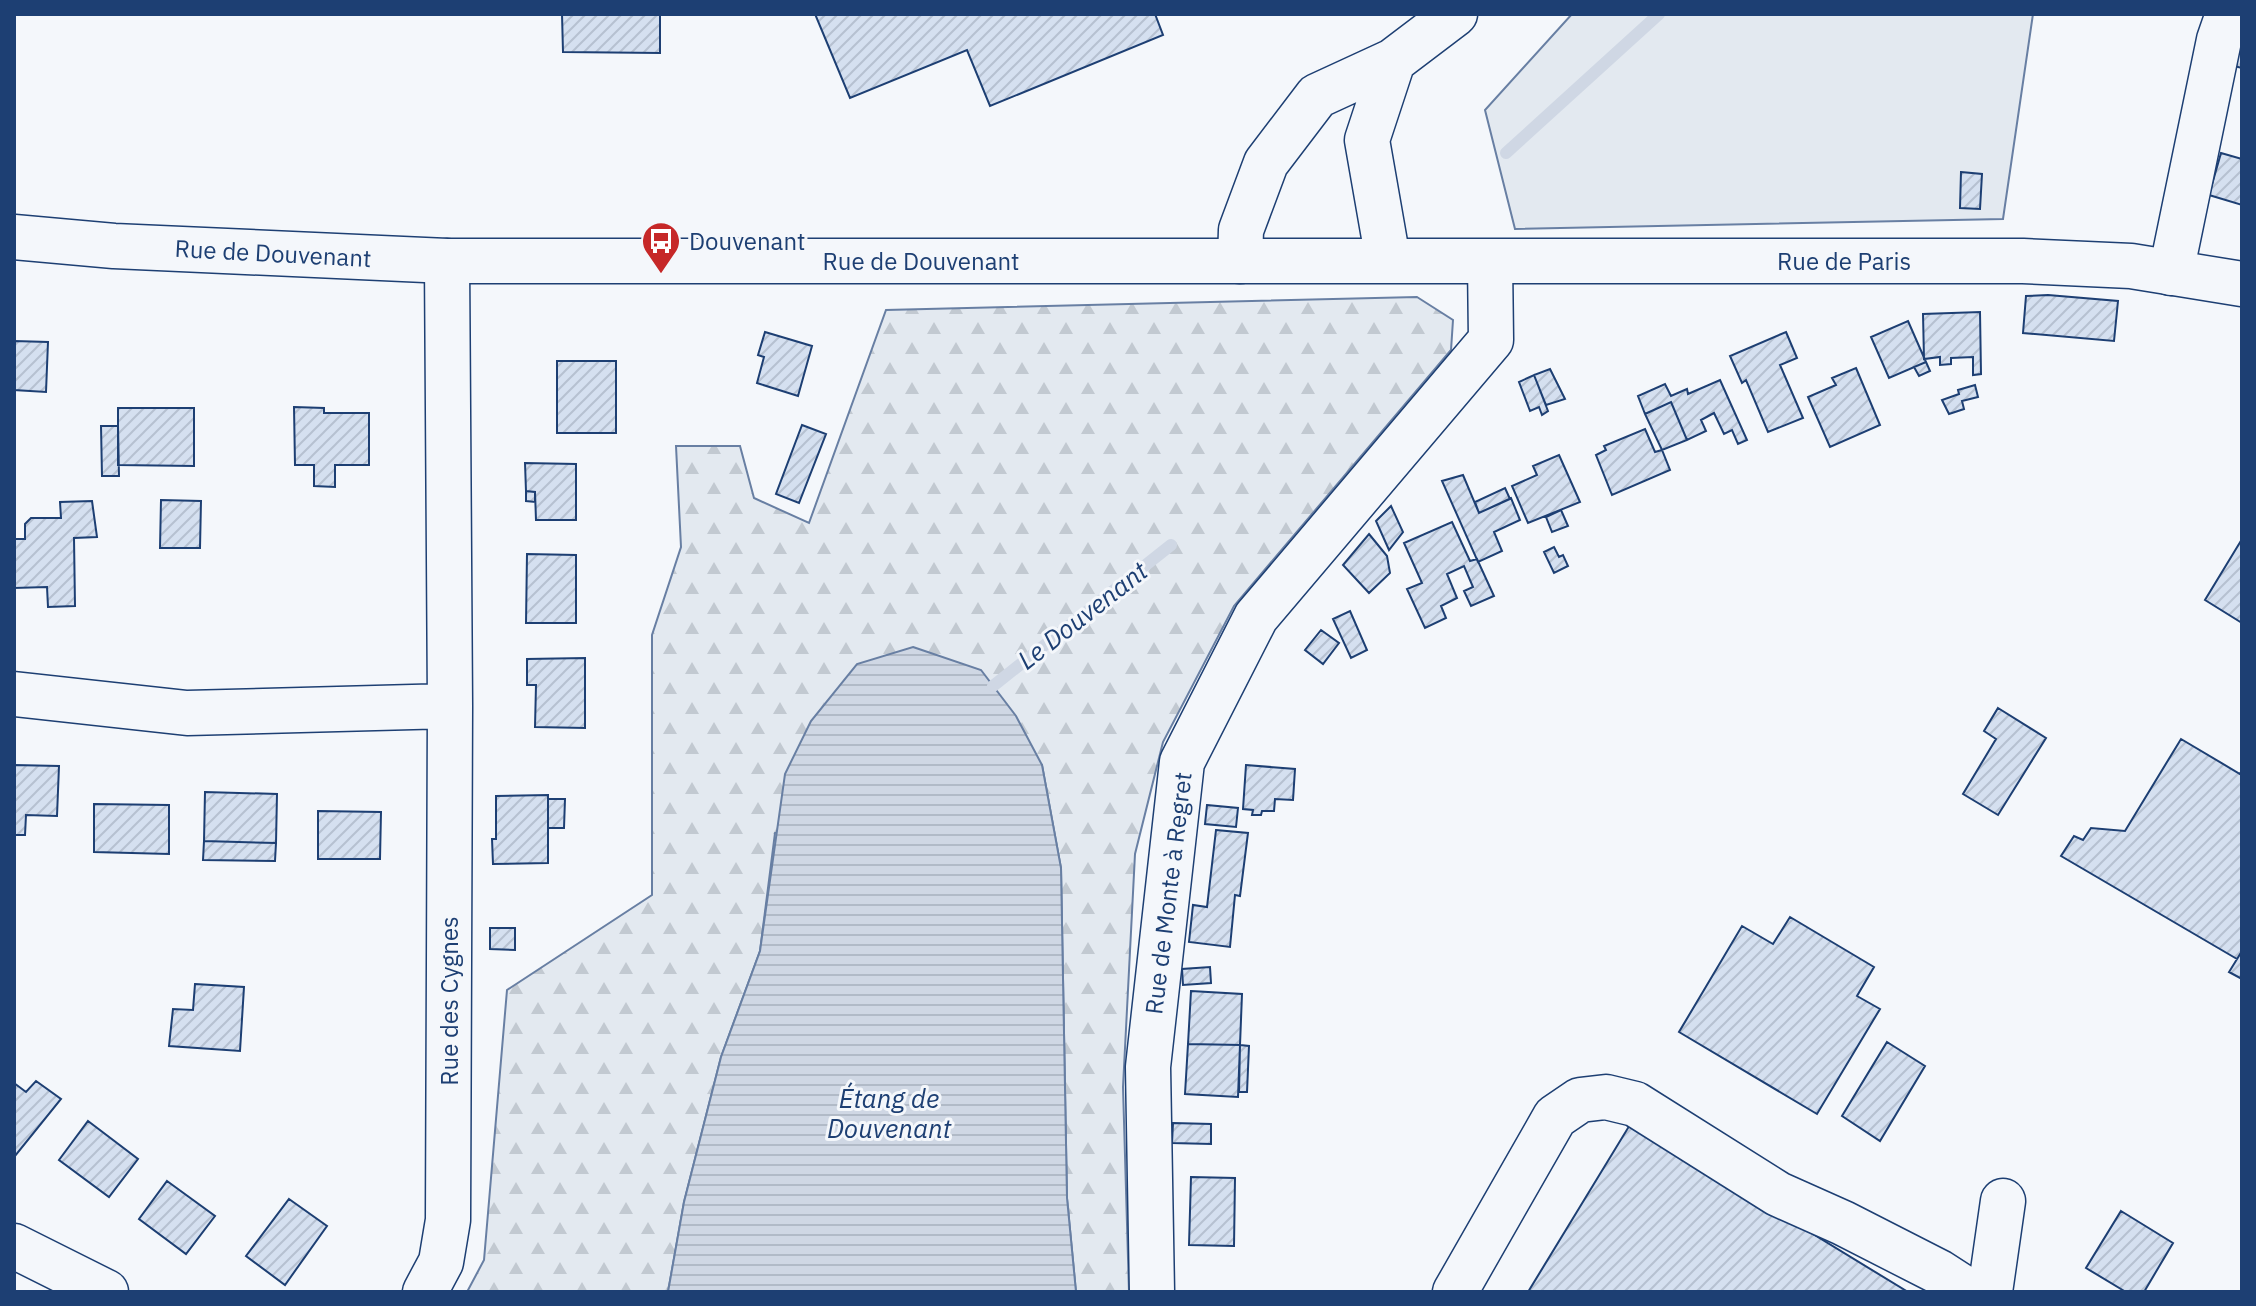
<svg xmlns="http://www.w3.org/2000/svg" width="2256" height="1306" font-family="'IBM Plex Sans',sans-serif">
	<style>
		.green { fill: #e3e9f0; stroke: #687fa3; stroke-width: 2 }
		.forest { fill: url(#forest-firs); stroke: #687fa3; stroke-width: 2 }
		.water { fill: url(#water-rules); stroke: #687fa3; stroke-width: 2 }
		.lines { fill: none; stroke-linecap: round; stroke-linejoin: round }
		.stream { stroke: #cfd7e4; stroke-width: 12 }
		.building { fill: url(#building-hatch); stroke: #1d3f73; stroke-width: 2 }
		.minor-casing { stroke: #1d3f73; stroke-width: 47 }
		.major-casing { stroke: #1d3f73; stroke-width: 47 }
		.minor { stroke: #f4f7fb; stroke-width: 44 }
		.major { stroke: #f4f7fb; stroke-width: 44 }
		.labels { text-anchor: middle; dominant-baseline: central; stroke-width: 6; stroke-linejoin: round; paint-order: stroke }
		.poi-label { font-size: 24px; fill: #1d3f73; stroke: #f4f7fb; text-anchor: start }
		.street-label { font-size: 24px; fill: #1d3f73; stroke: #f4f7fb }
		.water-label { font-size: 26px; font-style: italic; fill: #1d3f73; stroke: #f4f7fb }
	</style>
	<defs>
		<pattern id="forest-firs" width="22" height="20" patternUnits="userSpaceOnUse" patternTransform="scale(2)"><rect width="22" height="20" fill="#e3e9f0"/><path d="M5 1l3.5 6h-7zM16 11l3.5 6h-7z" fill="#c2c9d1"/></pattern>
		<pattern id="water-rules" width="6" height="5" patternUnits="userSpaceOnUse" patternTransform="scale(2)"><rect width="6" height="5" fill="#cfd7e4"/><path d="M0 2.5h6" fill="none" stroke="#b1bac7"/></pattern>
		<pattern id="building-hatch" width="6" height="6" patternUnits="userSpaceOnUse" patternTransform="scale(2)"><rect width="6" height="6" fill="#d5e0f0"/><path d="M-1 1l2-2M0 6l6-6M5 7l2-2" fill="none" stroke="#b6c1d1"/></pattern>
	</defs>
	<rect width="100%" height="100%" fill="#f4f7fb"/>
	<path class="green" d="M1572,14H2033L2003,219L1515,229L1485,110Z"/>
	<path class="forest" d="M1417,297L1453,320L1451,350L1234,606L1163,742L1135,854L1123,1087L1129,1292H1076L1067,1198L1061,868L1042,765L775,833L760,951L721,1057L684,1202L668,1292H467L484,1260L507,990L652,895V635L681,547L676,446H740L754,498L809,523L886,310Z"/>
	<path class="water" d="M913,647L981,670L1016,716L1042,765L1061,868L1067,1198L1076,1292H668L684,1202L721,1057L760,951L785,774L811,721L857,664Z"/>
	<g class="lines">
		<path class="stream" d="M1506,153L1659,14
			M993,686L1171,545"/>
	</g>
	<path class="building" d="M562,14H660V53L563,52Z
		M815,14H1155L1163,35L990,106L967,50L850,98Z
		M2242,43V68L2234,66Z
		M2221,153L2242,159V205L2209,195Z
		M1961,172L1982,174L1980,209L1960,208Z
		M2048,295L2118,301L2114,341L2023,333L2026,296Z
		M1980,312L1981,374L1973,375V357L1951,358V364L1940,365V357L1924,359L1923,314Z
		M1908,321L1926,362L1889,378L1871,337Z
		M765,332L812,346L798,396L757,383L764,357L758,355Z
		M1786,332L1797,358L1780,365L1803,418L1768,432L1746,380L1742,383L1730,356Z
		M14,341L48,342L46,392L14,390Z
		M557,361H616V433H557Z
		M1926,362L1930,371L1919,376L1914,367Z
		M1856,368L1880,425L1830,447L1808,397L1836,385L1832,378Z
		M1550,369L1565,399L1546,405L1534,375Z
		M1534,375L1548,411L1542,415L1539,407L1530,411L1519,382Z
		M1720,380L1747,440L1738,444L1732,430L1724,434L1714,413L1701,420L1706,431L1687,440L1671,402L1645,414L1638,396L1665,384L1671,396L1687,389L1688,394Z
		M1975,385L1978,397L1962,401L1964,409L1949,414L1942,400L1959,394L1958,390Z
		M1671,402L1687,440L1662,450L1645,414Z
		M294,407L324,408V413H369V465H335V487L314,486V465H295Z
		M118,408H194V466L118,465Z
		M802,425L826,434L799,503L776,494Z
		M101,426H118L119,476H102Z
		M1645,429L1655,452L1662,450L1670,470L1612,495L1596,455L1606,450L1604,446Z
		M1559,455L1580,502L1528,523L1512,486L1537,475L1533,466Z
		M525,463L576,464V520H536L535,492L526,491Z
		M1463,475L1479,513L1511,498L1520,520L1494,532L1502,551L1478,562L1442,481Z
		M1505,488L1510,499L1479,513L1475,502Z
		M526,491L535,492V502L526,501Z
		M161,500L201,501L200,548H160Z
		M92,501L97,537L74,538L75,606L48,607L47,587L14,588V539H25V524L31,518H61L60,502Z
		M1391,506L1403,532L1389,550L1376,521Z
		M1561,510L1568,526L1552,532L1546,517Z
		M1452,522L1470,561L1477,559L1494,596L1471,606L1464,591L1473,587L1464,566L1447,574L1457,598L1441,606L1446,618L1425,628L1407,589L1422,583L1404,543Z
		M1369,534L1387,556L1390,573L1369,593L1343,565Z
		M2242,539V623L2205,600Z
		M1554,547L1559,557L1563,555L1568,566L1554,573L1544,552Z
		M527,554L576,555V623H526Z
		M1350,611L1367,650L1351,658L1333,619Z
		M1321,630L1339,643L1323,664L1305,650Z
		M585,658V728L535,727L536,685H527V659Z
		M1998,708L2046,738L1998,815L1963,794L1996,739L1984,731Z
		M2181,739L2240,774L2242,770V951L2237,959L2061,856L2074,836L2083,840L2091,828L2125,831Z
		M14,765L59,766L57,816L26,815L25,835H14Z
		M1246,765L1295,769L1293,800L1275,799L1274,811H1262L1261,815H1252L1253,810L1243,809Z
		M205,792L277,794L276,843L204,841Z
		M548,795V863L493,864L492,839H496V796Z
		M548,799H565L564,828H548Z
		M94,804L169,805V854L94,852Z
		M1207,805L1238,808L1236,827L1205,824Z
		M318,811L381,812L380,859H318Z
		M1216,830L1248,833L1240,896L1235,895L1230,947L1189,942L1193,905L1207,907Z
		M204,841L276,843L275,861L203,860Z
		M1790,917L1874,967L1857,996L1880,1009L1817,1114L1679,1032L1742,926L1773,944Z
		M490,928H515V950L490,949Z
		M2242,951V979L2229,972Z
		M1210,967L1211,983L1183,985L1182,969Z
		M195,984L244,987L240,1051L169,1046L173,1009L193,1010Z
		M1191,991L1242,994L1240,1045L1188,1044Z
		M1887,1042L1925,1066L1880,1141L1842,1116Z
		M1188,1044L1240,1045L1238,1097L1185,1094Z
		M1240,1045L1249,1046L1247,1092H1239Z
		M36,1081L61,1099L15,1156L14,1083L26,1092Z
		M88,1121L138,1159L109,1197L59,1160Z
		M1173,1123L1211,1124V1144L1172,1143Z
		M1631,1123L1908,1292H1528Z
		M1191,1177L1235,1178L1234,1246L1189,1245Z
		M167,1181L215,1216L186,1254L139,1219Z
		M289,1199L327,1226L285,1285L246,1256Z
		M2121,1211L2173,1243L2144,1292H2126L2086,1268Z"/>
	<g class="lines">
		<g class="minor-casing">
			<path id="minor" d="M1388,260L1367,140L1393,61
				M1240,261L1241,230L1266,163L1317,96L1393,61L1455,14
				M2171,273L2219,40L2228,14
				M14,694L187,713L450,706
				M14,1246L106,1292
				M425,1292L441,1262L448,1220L450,706L447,261
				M1152,1292L1148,1067L1182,762L1256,617L1491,340L1490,262
				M1455,1292L1555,1117L1580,1100L1606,1097L1635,1104L1778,1194L1843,1223L1939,1272L1970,1292
				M1990,1292L2003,1201"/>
		</g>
		<g class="major-casing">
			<path id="major" d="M14,237L114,246L447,261H2023L2131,266L2242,284"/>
		</g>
		<use href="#minor" class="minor"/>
		<use href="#major" class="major"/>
	</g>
	<defs>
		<g id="bus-pin" transform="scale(2)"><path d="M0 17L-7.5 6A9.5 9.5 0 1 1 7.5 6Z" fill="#c62828" stroke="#f4f7fb"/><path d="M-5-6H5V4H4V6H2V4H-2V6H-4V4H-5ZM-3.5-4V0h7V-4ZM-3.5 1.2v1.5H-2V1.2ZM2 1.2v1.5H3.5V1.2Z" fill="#fff"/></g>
	</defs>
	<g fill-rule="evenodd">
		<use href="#bus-pin" x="661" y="241"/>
	</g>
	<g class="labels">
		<g class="poi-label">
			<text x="689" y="241">Douvenant</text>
		</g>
		<g class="street-label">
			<text transform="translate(273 253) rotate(3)">Rue de Douvenant</text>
			<text x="921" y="261">Rue de Douvenant</text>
			<text x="1844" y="261">Rue de Paris</text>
			<text transform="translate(1168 893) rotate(-83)">Rue de Monte à Regret</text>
			<text transform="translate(449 1001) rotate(-90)">Rue des Cygnes</text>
		</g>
		<g class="water-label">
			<text transform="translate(1082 615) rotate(-38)">Le Douvenant</text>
			<text x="889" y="1098">Étang de<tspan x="889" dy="30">Douvenant</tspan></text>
		</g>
	</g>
	<rect width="2256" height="1306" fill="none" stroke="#1d3f73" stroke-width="32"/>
</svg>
